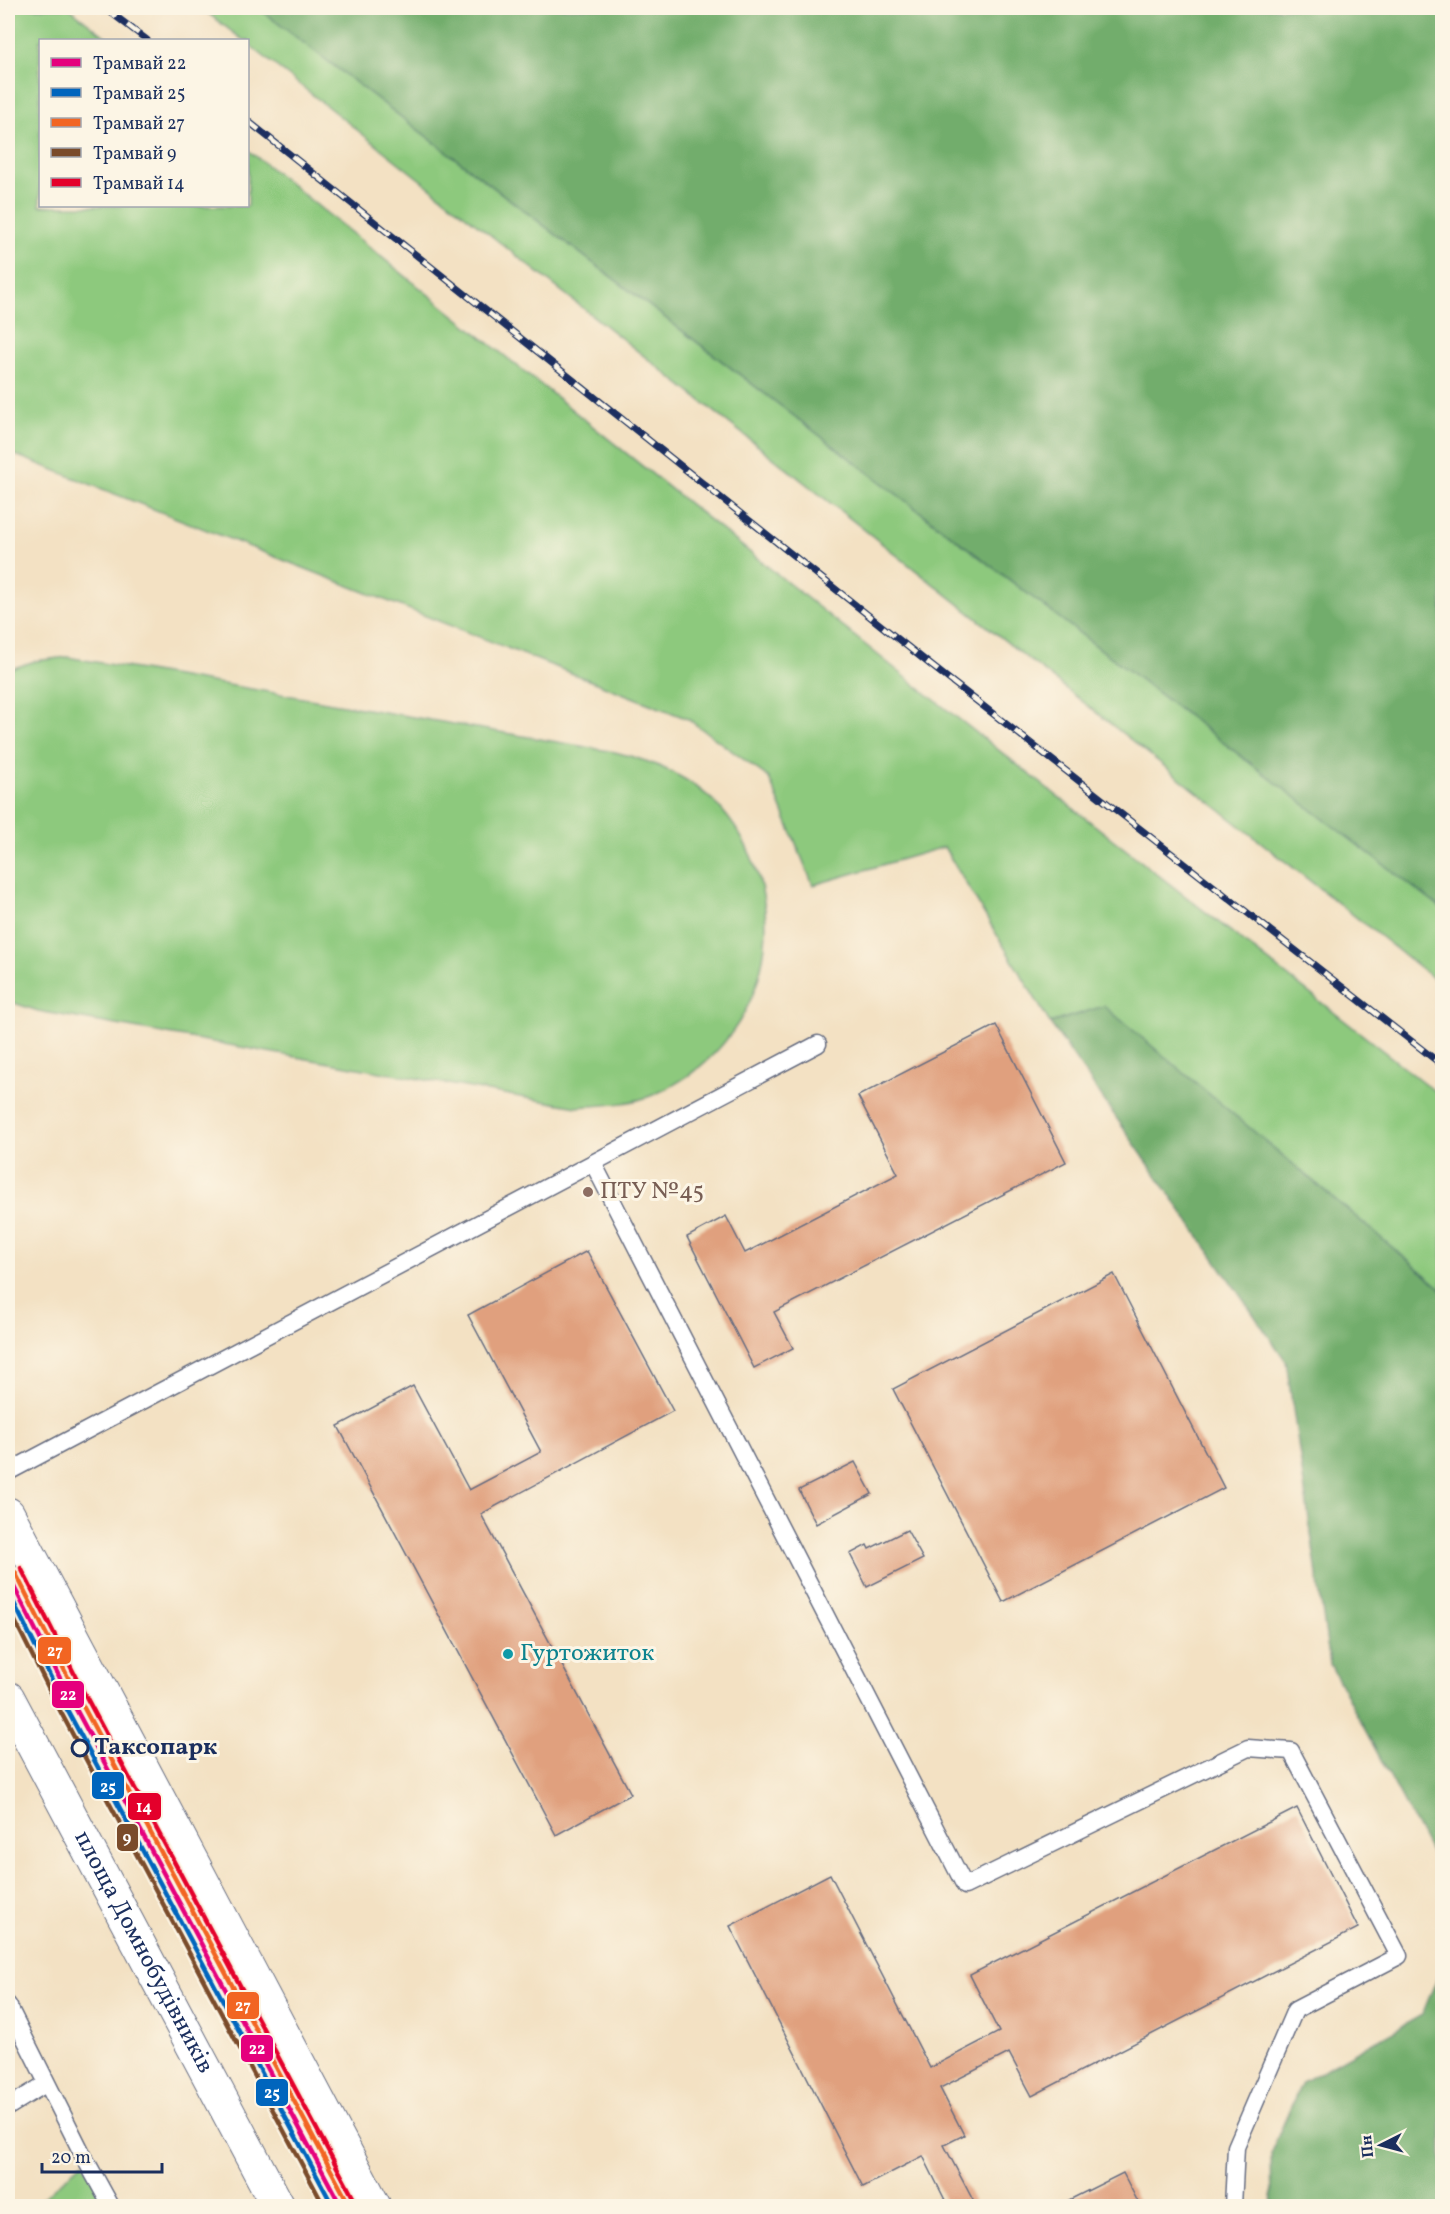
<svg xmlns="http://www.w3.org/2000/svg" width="1450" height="2214" font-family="Vollkorn,serif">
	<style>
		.green { fill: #8dc97d; stroke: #547c6e; stroke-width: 1.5 }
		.forest { fill: #72ad6c; stroke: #466e65; stroke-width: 1.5 }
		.building { fill: #e0a07e }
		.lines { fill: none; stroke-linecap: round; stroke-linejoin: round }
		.service-casing { stroke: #676d81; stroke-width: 19 }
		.secondary-casing { stroke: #676d81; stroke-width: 35 }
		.service { stroke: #fff; stroke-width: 16 }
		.secondary { stroke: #fff; stroke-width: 33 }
		.rail-casing { stroke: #1b2f5e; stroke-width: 7 }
		.rail { stroke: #fcf5e5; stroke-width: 4.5; stroke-dasharray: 14; stroke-linecap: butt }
		.tram-1-casing { stroke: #fcf5e5; stroke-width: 9 }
		.tram-2-casing { stroke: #fcf5e5; stroke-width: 9 }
		.tram-3-casing { stroke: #fcf5e5; stroke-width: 9 }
		.tram-4-casing { stroke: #fcf5e5; stroke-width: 9 }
		.tram-5-casing { stroke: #fcf5e5; stroke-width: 9 }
		.tram-1 { stroke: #e5007d; stroke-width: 4.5 }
		.tram-2 { stroke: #0065bd; stroke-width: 4.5 }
		.tram-3 { stroke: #f26522; stroke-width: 4.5 }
		.tram-4 { stroke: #7a4b2a; stroke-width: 4.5 }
		.tram-5 { stroke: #e4002b; stroke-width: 4.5 }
		.education-dot { fill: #8d6e63; stroke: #fcf5e5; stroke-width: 2 }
		.culture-dot { fill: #0f9aa8; stroke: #fcf5e5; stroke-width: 2 }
		.stop-dot { fill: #fcf5e5; stroke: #1b2f5e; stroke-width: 3 }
		.labels { text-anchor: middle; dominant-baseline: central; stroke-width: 6; stroke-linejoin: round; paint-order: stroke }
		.education-label { font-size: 24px; fill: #785e54; stroke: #fcf5e5; text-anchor: start }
		.culture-label { font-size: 24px; fill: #0d838f; stroke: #fcf5e5; text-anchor: start }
		.stop-label { font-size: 24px; font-weight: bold; fill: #1b2f5e; stroke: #fcf5e5; text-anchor: start }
		.street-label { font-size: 24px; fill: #1b2f5e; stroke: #fcf5e5 }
		.line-badge { stroke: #fcf5e5; stroke-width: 2 }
		.badge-label { font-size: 16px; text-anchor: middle; font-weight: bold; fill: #fff }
	</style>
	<rect width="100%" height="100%" fill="#fcf5e5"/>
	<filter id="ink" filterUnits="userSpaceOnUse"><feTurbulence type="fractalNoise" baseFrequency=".0167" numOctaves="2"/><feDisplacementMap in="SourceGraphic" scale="12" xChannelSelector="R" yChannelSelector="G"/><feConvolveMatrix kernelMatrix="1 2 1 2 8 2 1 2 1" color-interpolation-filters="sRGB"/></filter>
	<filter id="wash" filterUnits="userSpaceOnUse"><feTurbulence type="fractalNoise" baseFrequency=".008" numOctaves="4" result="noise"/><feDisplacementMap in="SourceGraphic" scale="24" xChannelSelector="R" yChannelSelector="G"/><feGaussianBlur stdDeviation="1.35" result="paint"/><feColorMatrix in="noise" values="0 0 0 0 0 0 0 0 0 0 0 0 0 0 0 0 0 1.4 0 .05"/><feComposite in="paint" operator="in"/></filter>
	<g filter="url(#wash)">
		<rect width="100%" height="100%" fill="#f3e1c3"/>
		<path class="green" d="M8,8H69L110,40H40V206H248V150L918,687L1442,1097V1289L1104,1006L1050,1023L944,847L813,885L769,778L688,719L8,452Z
			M201,8H258L1442,909V985L248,44V40H243Z
			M67,657L615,752C656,762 694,778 722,810C803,905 767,1047 653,1095C629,1105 602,1105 577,1107L38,1011L8,1001V670L35,661Z
			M83,2162L108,2206H34Z"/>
		<path class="forest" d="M258,8H1442V909Z
			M1104,1006L1442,1289V1874L1330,1664L1286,1361L1050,1023Z
			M1442,1966V2206H1272L1271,2152L1302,2082L1422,2015Z"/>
		<g id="blocks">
			<path class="building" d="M996,1025L1066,1162L774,1312L793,1348L754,1368L687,1237L726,1216L745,1253L898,1174L858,1096Z
				M587,1251L673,1411L481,1514L631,1794L556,1835L338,1426L413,1386L469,1490L541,1452L468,1315Z
				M1114,1274L1224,1488L1003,1602L893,1389Z
				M855,1462L872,1494L816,1524L799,1490Z
				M907,1530L923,1559L867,1587L850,1554L867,1545L869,1549Z
				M1297,1808L1358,1928L1032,2096L1009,2053L940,2088L964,2135L944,2145L976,2206H948L923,2156L863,2187L730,1926L830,1874L930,2068L999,2032L970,1975Z
				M1123,2173L1140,2206H1057Z"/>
		</g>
	</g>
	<g filter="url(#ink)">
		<use href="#blocks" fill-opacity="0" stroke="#676d81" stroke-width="1.5"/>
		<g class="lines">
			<g class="service-casing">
				<path id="service" d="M593,1163L965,1886L1248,1748L1291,1751L1399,1956L1295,2010L1236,2147L1233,2206
					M8,1472L818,1044
					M8,2005L84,2157L111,2206
					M8,2107L47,2083"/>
			</g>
			<g class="secondary-casing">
				<g id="secondary">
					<path d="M8,1514L374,2206"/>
					<path id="s1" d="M8,1698L278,2206"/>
				</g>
			</g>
			<use href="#service" class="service"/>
			<use href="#secondary" class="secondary"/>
			<g class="rail-casing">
				<path id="rail" d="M105,8L147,40
					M248,121L932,666L1442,1065"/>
			</g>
			<use href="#rail" class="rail"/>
			<g class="tram-1-casing">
				<path id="tram-1" d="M8,1575L70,1698L341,2206"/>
			</g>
			<g class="tram-2-casing">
				<path id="tram-2" d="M8,1591L63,1702L333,2206"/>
			</g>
			<g class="tram-3-casing">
				<path id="tram-3" d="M15,1572L77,1695L348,2202"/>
			</g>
			<g class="tram-4-casing">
				<path id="tram-4" d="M8,1607L57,1705L324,2206"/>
			</g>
			<g class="tram-5-casing">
				<path id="tram-5" d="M21,1568L83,1691L354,2199"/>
			</g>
			<use href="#tram-1" class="tram-1"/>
			<use href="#tram-2" class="tram-2"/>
			<use href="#tram-3" class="tram-3"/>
			<use href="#tram-4" class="tram-4"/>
			<use href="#tram-5" class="tram-5"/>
		</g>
	</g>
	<circle class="education-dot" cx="588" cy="1192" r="6"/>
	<circle class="culture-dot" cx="508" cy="1654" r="6"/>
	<circle class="stop-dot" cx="80" cy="1748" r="8"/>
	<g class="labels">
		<g class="education-label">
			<text x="600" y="1192">ПТУ №45</text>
		</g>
		<g class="culture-label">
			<text x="520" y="1654">Гуртожиток</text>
		</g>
		<g class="stop-label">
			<text x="94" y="1748">Таксопарк</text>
		</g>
		<g class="street-label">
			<text stroke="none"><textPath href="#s1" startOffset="288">площа Домнобудівників</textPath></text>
		</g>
	</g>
	<g class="line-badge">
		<rect x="37" y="1636" width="35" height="29" rx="6" fill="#f26522"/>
		<rect x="51" y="1680" width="34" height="29" rx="6" fill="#e5007d"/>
		<rect x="91" y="1771" width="34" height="29" rx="6" fill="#0065bd"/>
		<rect x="127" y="1792" width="35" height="29" rx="6" fill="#e4002b"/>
		<rect x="116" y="1823" width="23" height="29" rx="6" fill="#7a4b2a"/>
		<rect x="226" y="1991" width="34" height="29" rx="6" fill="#f26522"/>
		<rect x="240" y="2034" width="34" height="29" rx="6" fill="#e5007d"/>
		<rect x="255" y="2078" width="34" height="29" rx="6" fill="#0065bd"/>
	</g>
	<g class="badge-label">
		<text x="55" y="1656">27</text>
		<text x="68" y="1700">22</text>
		<text x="108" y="1792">25</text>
		<text x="144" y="1812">14</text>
		<text x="127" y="1843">9</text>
		<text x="243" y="2011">27</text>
		<text x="257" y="2054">22</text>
		<text x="272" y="2098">25</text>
	</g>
	<rect width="1450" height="2214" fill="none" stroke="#fcf5e5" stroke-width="30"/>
	<rect x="39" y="39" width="210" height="168" fill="#fcf5e5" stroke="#a2a6af" stroke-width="1.5"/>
	<rect x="51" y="58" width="30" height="9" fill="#e5007d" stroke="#a2a6af" stroke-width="1.5"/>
	<text x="93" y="69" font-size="18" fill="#1b2f5e">Трамвай 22</text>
	<rect x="51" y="88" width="30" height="9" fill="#0065bd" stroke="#a2a6af" stroke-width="1.5"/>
	<text x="93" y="99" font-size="18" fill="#1b2f5e">Трамвай 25</text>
	<rect x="51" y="118" width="30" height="9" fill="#f26522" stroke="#a2a6af" stroke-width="1.5"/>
	<text x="93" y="129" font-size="18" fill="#1b2f5e">Трамвай 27</text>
	<rect x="51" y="148" width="30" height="9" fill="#7a4b2a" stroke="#a2a6af" stroke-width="1.5"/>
	<text x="93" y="159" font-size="18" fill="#1b2f5e">Трамвай 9</text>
	<rect x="51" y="178" width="30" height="9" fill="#e4002b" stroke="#a2a6af" stroke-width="1.5"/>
	<text x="93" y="189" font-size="18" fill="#1b2f5e">Трамвай 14</text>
	<g transform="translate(1381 2145) rotate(264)" stroke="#fcf5e5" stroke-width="4.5" paint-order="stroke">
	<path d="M0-4.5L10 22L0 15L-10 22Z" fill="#1b2f5e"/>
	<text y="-9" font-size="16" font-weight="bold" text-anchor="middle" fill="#1b2f5e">Пн</text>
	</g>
	<path d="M42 2163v9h120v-9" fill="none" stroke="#1b2f5e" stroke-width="3"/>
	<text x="51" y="2163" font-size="18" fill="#1b2f5e" stroke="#fcf5e5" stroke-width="4.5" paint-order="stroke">20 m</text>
</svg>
